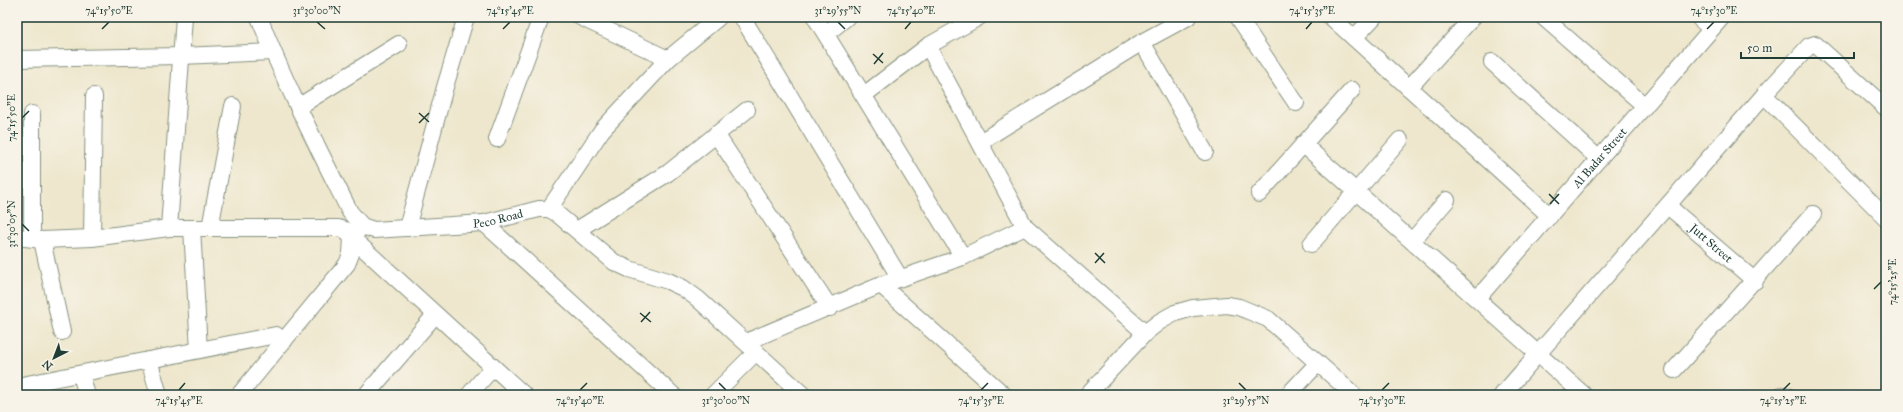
<svg xmlns="http://www.w3.org/2000/svg" width="1903" height="412" font-family="'IM FELL Great Primer',serif">
	<style>
		.lines { fill: none; stroke-linecap: round; stroke-linejoin: round }
		.minor-casing { stroke: #869280; stroke-width: 18 }
		.minor { stroke: #fff; stroke-width: 16 }
		.ticks { fill: none; stroke: #1f3d34; stroke-width: 1.5 }
		.labels { text-anchor: middle; dominant-baseline: central; stroke-width: 3; stroke-linejoin: round; paint-order: stroke }
		.street-label { font-size: 12px; fill: #1f3d34; stroke: #f7f3e8 }
		.neatline { fill: none; stroke: #1f3d34; stroke-width: 1.5 }
		.ticks-label { font-size: 10px; text-anchor: middle; fill: #1f3d34 }
	</style>
	<rect width="100%" height="100%" fill="#f7f3e8"/>
	<filter id="ink" filterUnits="userSpaceOnUse"><feTurbulence type="fractalNoise" baseFrequency=".025" numOctaves="2"/><feDisplacementMap in="SourceGraphic" scale="8" xChannelSelector="R" yChannelSelector="G"/><feConvolveMatrix kernelMatrix="1 2 1 2 8 2 1 2 1" color-interpolation-filters="sRGB"/></filter>
	<filter id="wash" filterUnits="userSpaceOnUse"><feTurbulence type="fractalNoise" baseFrequency=".012" numOctaves="4" result="noise"/><feDisplacementMap in="SourceGraphic" scale="16" xChannelSelector="R" yChannelSelector="G"/><feGaussianBlur stdDeviation="0.9" result="paint"/><feColorMatrix in="noise" values="0 0 0 0 0 0 0 0 0 0 0 0 0 0 0 0 0 1.4 0 .05"/><feComposite in="paint" operator="in"/></filter>
	<g filter="url(#wash)">
		<rect width="100%" height="100%" fill="#eee7cd"/>
	</g>
	<g filter="url(#ink)">
		<g class="lines">
			<g class="minor-casing">
				<g id="minor">
					<path id="s1" d="M259,17C285,84 318,148 350,212L362,226L374,230L484,223L539,209H549L556,213L614,262L629,269L668,281L683,288L698,299L803,395"/>
					<path d="M580,17L668,59"/>
					<path d="M742,17L900,278"/>
					<path d="M815,17L963,257"/>
					<path d="M1238,17L1296,103"/>
					<path d="M1331,17L1550,216"/>
					<path d="M1543,17L1645,106"/>
					<path d="M1698,17L1711,29"/>
					<path d="M826,34L847,17"/>
					<path d="M1354,38L1374,17"/>
					<path d="M1142,42L1205,152"/>
					<path d="M928,46L1025,227L1145,333"/>
					<path d="M17,59L181,56L272,52"/>
					<path d="M1492,62L1599,159"/>
					<path d="M1409,88L1473,17"/>
					<path d="M864,95L928,46L979,17"/>
					<path d="M1764,95L1886,218"/>
					<path d="M298,107L399,44"/>
					<path d="M716,134L830,308"/>
					<path d="M497,139L541,17"/>
					<path d="M980,142L1142,42L1188,17"/>
					<path d="M1303,144L1584,395"/>
					<path d="M1259,194L1352,90"/>
					<path id="s2" d="M1668,206L1755,281"/>
					<path d="M549,209L602,130L668,59L719,17"/>
					<path d="M484,223L673,395"/>
					<path d="M169,228L184,17"/>
					<path d="M192,228L199,350"/>
					<path d="M210,228L233,106"/>
					<path d="M407,228L445,87L466,17"/>
					<path d="M577,230L668,173L747,110"/>
					<path d="M17,237L42,240L92,238L169,228H338L345,230L352,238L362,226"/>
					<path d="M32,238V114"/>
					<path d="M92,238L94,96"/>
					<path d="M352,238L524,395"/>
					<path d="M42,240L62,332"/>
					<path d="M1412,241L1447,200"/>
					<path d="M1311,244L1400,140"/>
					<path d="M881,285L1004,395"/>
					<path id="s3" d="M1477,299L1722,17"/>
					<path d="M746,342L881,285L963,257L1025,227"/>
					<path d="M149,360L159,395"/>
					<path d="M1674,370L1813,214"/>
					<path d="M81,375L87,395"/>
					<path d="M17,386L276,335L284,341"/>
					<path d="M239,395L347,264L351,254L352,238"/>
					<path d="M366,395L435,315"/>
					<path d="M469,395L493,367"/>
					<path d="M713,395L756,352"/>
					<path d="M1087,395L1145,333L1159,322L1175,313L1193,308L1227,305L1239,307L1268,319L1354,395"/>
					<path d="M1288,395L1318,363"/>
					<path d="M1502,395L1764,95L1809,46L1815,44L1886,108"/>
					<path d="M1781,395H1786"/>
				</g>
			</g>
			<use href="#minor" class="minor"/>
		</g>
	</g>
	<path class="ticks" d="M317,22L325,29M838,22L845,29M102,29L109,22M503,29L510,22M905,29L911,22M1306,29L1312,22M1707,29L1714,22M873,54L883,63M874,64L883,53M419,113L429,122M22,118L29,111M419,123L429,113M1549,194L1559,204M1550,204L1559,194M22,224L29,231M1095,253L1105,263M1095,263L1104,253M1874,289L1881,282M640,313L651,322M641,322L650,312M719,383L726,390M1239,383L1246,390M179,390L185,383M580,390L587,383M981,390L988,383M1382,390L1389,383M1783,390L1790,383"/>
	<g class="labels">
		<g class="street-label">
			<text stroke="none"><textPath href="#s3" startOffset="187">Al Badar Street</textPath></text>
			<text stroke="none"><textPath href="#s1" startOffset="371">Peco Road</textPath></text>
			<text stroke="none"><textPath href="#s2" startOffset="57">Jutt Street</textPath></text>
		</g>
	</g>
	<rect width="1903" height="412" fill="none" stroke="#f7f3e8" stroke-width="44"/>
	<g transform="translate(54 358) rotate(222)" stroke="#f7f3e8" stroke-width="3" paint-order="stroke">
	<path d="M0-3L7 15L0 10L-7 15Z" fill="#1f3d34"/>
	<text y="-6" font-size="11" font-weight="bold" text-anchor="middle" fill="#1f3d34">N</text>
	</g>
	<path d="M1741 52v6h113v-6" fill="none" stroke="#1f3d34" stroke-width="2"/>
	<text x="1747" y="52" font-size="12" fill="#1f3d34" stroke="#f7f3e8" stroke-width="3" paint-order="stroke">50 m</text>
	<rect x="22" y="22" width="1859" height="368" class="neatline"/>
	<g class="ticks-label">
		<text x="109" y="14">74°15'50"E</text>
		<text x="317" y="14">31°30'00"N</text>
		<text x="510" y="14">74°15'45"E</text>
		<text x="838" y="14">31°29'55"N</text>
		<text x="911" y="14">74°15'40"E</text>
		<text x="1312" y="14">74°15'35"E</text>
		<text x="1714" y="14">74°15'30"E</text>
		<text transform="translate(11 118) rotate(-90)" y="4">74°15'50"E</text>
		<text transform="translate(11 224) rotate(-90)" y="4">31°30'05"N</text>
		<text transform="translate(1892 282) rotate(-90)" y="4">74°15'25"E</text>
		<text x="179" y="404">74°15'45"E</text>
		<text x="580" y="404">74°15'40"E</text>
		<text x="726" y="404">31°30'00"N</text>
		<text x="981" y="404">74°15'35"E</text>
		<text x="1246" y="404">31°29'55"N</text>
		<text x="1382" y="404">74°15'30"E</text>
		<text x="1783" y="404">74°15'25"E</text>
	</g>
</svg>
